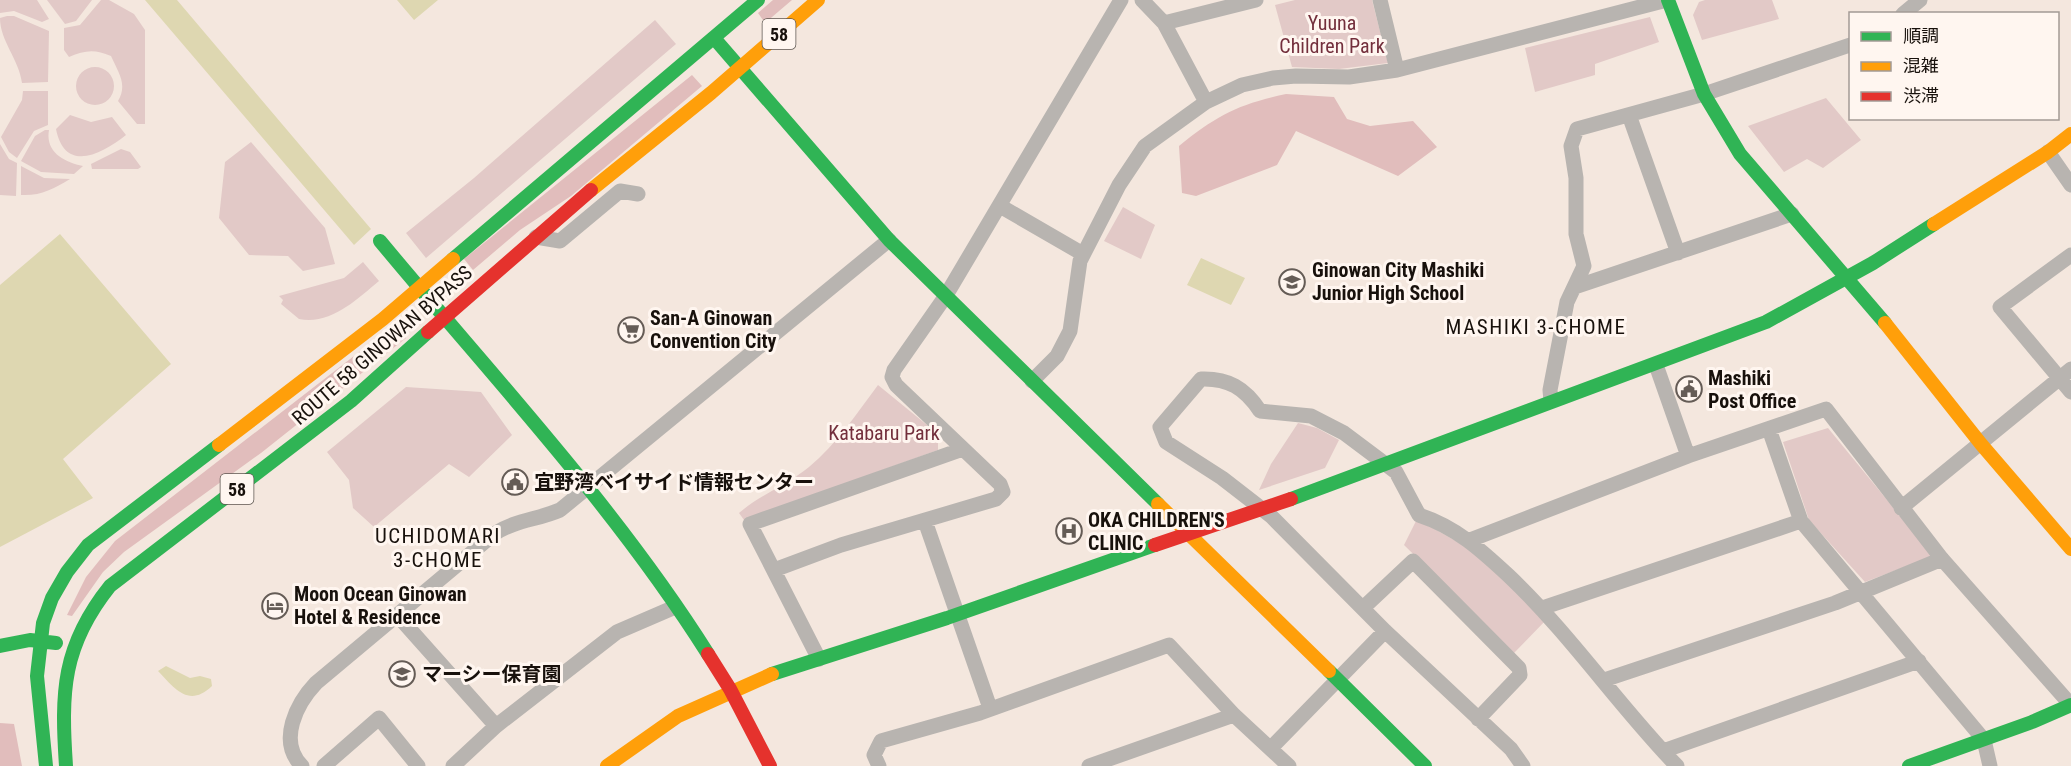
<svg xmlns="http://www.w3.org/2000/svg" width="2071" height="766" font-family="'Roboto Condensed','Noto Sans JP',sans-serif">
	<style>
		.green { fill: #e2c9c7 }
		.forest { fill: #e1bdbc }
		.water { fill: #ded7b1 }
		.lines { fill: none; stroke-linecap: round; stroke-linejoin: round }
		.street { stroke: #b8b4b0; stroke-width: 15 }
		.fast { stroke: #30b455; stroke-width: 14 }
		.slow { stroke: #ff9f0a; stroke-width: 14 }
		.jam { stroke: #e5322d; stroke-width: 14 }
		.labels { text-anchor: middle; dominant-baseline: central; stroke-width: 6; stroke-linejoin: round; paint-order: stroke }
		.shield { fill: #fff6f0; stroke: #5d5650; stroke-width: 1.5 }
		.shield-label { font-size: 18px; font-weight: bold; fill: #18110c }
		.park-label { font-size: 20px; fill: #732f3c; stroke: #fff6f0 }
		.poi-label { font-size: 20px; font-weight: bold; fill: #18110c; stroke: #fff6f0; text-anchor: start }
		.street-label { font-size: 20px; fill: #18110c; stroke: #fff6f0 }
		.neighbourhood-label { font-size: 21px; letter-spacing: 1.5px; fill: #18110c; stroke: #fff6f0 }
	</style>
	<rect width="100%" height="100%" fill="#f4e7de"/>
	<path class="green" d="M0,0H37L49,19L42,22L14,11L0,13Z
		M47,0H92L76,21L65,24Z
		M101,0H109L134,14L145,30V124H137L118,101C128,84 118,72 111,56C95,49 85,50 69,57L64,50V28L80,25Z
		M1295,0H1372L1388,63L1339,69L1292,67L1275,5Z
		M1705,0H1772L1779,19L1702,40L1693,15L1699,2Z
		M7,16H14L49,31L48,82L22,83C19,59 0,41 0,18Z
		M1650,17L1659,42L1595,64V75L1535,92L1525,48Z
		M655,20L676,44L426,258L406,233L474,178Z
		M76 86a19 19 0 1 1 38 0a19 19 0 1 1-38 0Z
		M23,91H48V125L34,131L17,158L9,152L1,137L22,100Z
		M1826,98L1861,140L1823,168L1807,159L1784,172L1748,126Z
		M70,115L91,122L112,117L126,135C102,154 65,174 56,129Z
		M45,130H49C45,152 64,162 83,166L74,174L41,172L21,161L35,136Z
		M251,142L325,228L335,264L303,271L288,256L249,255L219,218L225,162Z
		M0,144L9,159L17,163L16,196L0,195Z
		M121,149L130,152L141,167L138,169H92L91,164Z
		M21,166L44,178L70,179C53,189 41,196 21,195Z
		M1123,207L1155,225L1141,259L1104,241Z
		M363,262L379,281C356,300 331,325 299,319L281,304L283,300L279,296L344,278Z
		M878,385L938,434V450L744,520L739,513C760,495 787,485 809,467C836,445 857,413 878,385Z
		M406,387L481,392L512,435L469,477L449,464L374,527L353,508L349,480L327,452Z
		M1298,423L1317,428L1339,440L1325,468L1259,490L1271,464Z
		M1828,428L1933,556L1865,582L1809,520L1783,442Z
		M1417,519L1470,549L1547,619L1514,653L1404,545Z"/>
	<path class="forest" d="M773,0H792L765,23L758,13Z
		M692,75L702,86L571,196L520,230L473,270L464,259Z
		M1286,94L1334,97L1347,119L1370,126L1413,121L1437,147L1398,176L1296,131L1277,165L1196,196L1182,193L1179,146C1217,115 1239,104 1286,94Z
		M394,325L406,338L261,453L124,552L103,572L72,616L67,615L86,577L115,541Z
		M0,723L14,724L22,766H0Z"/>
	<path class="water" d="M145,0H177L371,229L354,245Z
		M397,0H438L414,20Z
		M60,234L171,364L63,459L93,498L0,547V285Z
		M1201,258L1245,278L1231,305L1187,285Z
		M166,666L190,678L200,676L211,679L212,686C189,708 175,689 158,671Z"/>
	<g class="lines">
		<path class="street" d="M1142,0L1164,23L1206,102
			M1380,0L1397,70
			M1903,14L1920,0
			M1164,23L1256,0
			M1629,115L1678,253
			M2048,152L2071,185
			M1000,206L1083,254
			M536,237L560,241L620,191L638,194
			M2071,255L2000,307L2071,392
			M1575,287L1792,214
			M1656,365L1688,456
			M1032,381L1057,356L1070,331L1080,261L1119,185L1145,146L1206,102L1242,85L1273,78L1296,76L1349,77L1397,70L1667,0
			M1551,401L1550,390L1567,302L1584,266L1576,234V178L1571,146L1577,129L1704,94L1850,45
			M1769,429L1801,521L1984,740L1990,766
			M1901,508L2071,369
			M925,521L990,708
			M1470,540L1688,456L1826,409L1942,559L2071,705
			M774,570L841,545L996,499L1003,492L1000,484L896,385L892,377L894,370L945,297L1121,0
			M1363,608L1413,561L1519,668L1520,675L1478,719
			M1542,608L1801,521
			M398,616L496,726
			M819,659L750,524L963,449
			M1604,680L1835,603L1942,559
			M1271,748L1385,631
			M1663,751L1919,661
			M302,766C277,741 297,703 316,683L494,534C515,520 537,520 560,510L889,240
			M324,766L379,718L418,766
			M453,766L496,726L617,632L675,607
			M879,766L874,755L881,741L980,713L1169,645L1234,715L1289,766
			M1089,766L1234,715
			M1523,766L1511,749L1385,631L1271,516L1222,478L1166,442L1160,427L1201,379C1228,378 1245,388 1260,411L1311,416L1344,433L1396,472L1419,515C1456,527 1481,550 1509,576C1571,635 1618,705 1677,766"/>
		<path class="fast" d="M1668,0L1704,94L1740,154L1885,323
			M714,38L889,240L1158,504
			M380,241C492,376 614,505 708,654
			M453,259L758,0
			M1291,499L1766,322L1873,263L1934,224
			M0,646L30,640L56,643
			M1329,671L1425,766
			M772,674L947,618L1155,545
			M46,766L37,676L43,623L52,598L67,572L88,545L219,445
			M66,766C61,692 62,646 110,586L351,401L428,332
			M1909,766L2032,722L2071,705"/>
		<path class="slow" d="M591,190L711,93L818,0
			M1934,224L2048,152L2071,134
			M1885,323L1981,444L2071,549
			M219,445L383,319L453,259
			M1158,504L1329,671
			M607,766L678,716L772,674"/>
		<path class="jam" d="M428,332L591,190
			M1155,545L1291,499
			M708,654L730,689L770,766"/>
	</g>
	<defs>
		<g id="school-ring" transform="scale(1.35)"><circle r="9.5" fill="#fff6f0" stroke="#655c56" stroke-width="1.5"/><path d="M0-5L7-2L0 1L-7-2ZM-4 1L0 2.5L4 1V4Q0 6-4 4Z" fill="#655c56"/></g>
		<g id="supermarket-ring" transform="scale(1.35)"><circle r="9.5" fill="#fff6f0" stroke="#655c56" stroke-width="1.5"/><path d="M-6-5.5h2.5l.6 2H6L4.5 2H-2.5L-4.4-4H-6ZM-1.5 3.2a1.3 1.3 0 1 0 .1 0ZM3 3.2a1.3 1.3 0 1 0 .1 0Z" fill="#655c56"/></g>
		<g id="civic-ring" transform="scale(1.35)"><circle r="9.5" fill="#fff6f0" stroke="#655c56" stroke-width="1.5"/><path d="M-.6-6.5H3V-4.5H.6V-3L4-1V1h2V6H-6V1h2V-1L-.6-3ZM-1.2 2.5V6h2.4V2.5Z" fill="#655c56"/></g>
		<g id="hospital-ring" transform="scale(1.35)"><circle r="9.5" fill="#fff6f0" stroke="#655c56" stroke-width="1.5"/><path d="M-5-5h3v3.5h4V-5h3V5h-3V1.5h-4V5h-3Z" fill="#655c56"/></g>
		<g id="hotel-ring" transform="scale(1.35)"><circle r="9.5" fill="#fff6f0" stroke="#655c56" stroke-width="1.5"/><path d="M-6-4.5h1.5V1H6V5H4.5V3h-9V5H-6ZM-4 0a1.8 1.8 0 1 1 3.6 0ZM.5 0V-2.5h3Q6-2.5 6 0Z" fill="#655c56"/></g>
	</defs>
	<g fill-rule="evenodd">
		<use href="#school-ring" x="1292" y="282"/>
		<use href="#supermarket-ring" x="631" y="330"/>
		<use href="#civic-ring" x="1689" y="389"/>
		<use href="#civic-ring" x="515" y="482"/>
		<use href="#hospital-ring" x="1069" y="531"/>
		<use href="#hotel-ring" x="275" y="606"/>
		<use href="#school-ring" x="402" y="674"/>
	</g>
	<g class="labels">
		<g class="shield">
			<rect x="762.5" y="19" width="33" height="30" rx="4.5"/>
			<rect x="220.5" y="474" width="33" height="30" rx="4.5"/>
		</g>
		<g class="shield-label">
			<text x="779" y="34">58</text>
			<text x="237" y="489">58</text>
		</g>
		<g class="park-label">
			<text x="1332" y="23">Yuuna<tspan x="1332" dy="23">Children Park</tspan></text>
			<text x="884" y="433">Katabaru Park</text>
		</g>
		<g class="poi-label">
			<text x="1312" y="270">Ginowan City Mashiki<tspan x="1312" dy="23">Junior High School</tspan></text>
			<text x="650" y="318">San-A Ginowan<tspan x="650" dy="23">Convention City</tspan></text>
			<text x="1708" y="378">Mashiki<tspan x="1708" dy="23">Post Office</tspan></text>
			<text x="534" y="482">宜野湾ベイサイド情報センター</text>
			<text x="1088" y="520">OKA CHILDREN'S<tspan x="1088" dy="23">CLINIC</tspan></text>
			<text x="294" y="594">Moon Ocean Ginowan<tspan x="294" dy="23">Hotel &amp; Residence</tspan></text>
			<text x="422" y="674">マーシー保育園</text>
		</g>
		<g class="street-label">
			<text transform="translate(382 345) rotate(-41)">ROUTE 58 GINOWAN BYPASS</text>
		</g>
		<g class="neighbourhood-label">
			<text x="1536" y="327">MASHIKI 3-CHOME</text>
			<text x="438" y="536">UCHIDOMARI<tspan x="438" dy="24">3-CHOME</tspan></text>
		</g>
	</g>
	<rect x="1849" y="12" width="210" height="108" fill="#fff6f0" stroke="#a39a95" stroke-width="1.5"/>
	<rect x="1861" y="32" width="30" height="9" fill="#30b455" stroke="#a39a95" stroke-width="1.5"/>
	<text x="1903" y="42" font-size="18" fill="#18110c">順調</text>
	<rect x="1861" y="62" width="30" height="9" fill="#ff9f0a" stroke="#a39a95" stroke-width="1.5"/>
	<text x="1903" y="72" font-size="18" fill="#18110c">混雑</text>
	<rect x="1861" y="92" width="30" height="9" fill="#e5322d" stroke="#a39a95" stroke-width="1.5"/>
	<text x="1903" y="102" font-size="18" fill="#18110c">渋滞</text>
</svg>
